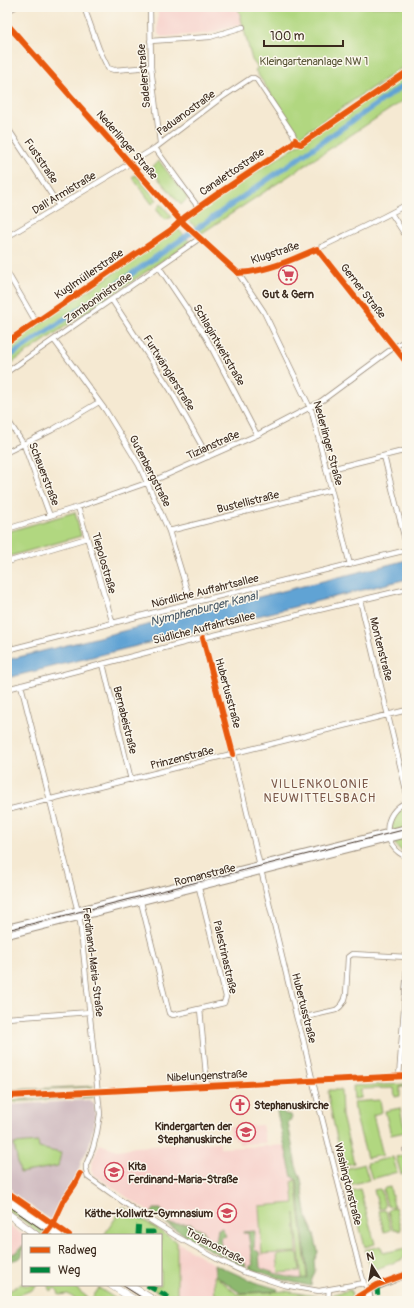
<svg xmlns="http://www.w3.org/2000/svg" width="414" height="1308" font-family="Pangolin,sans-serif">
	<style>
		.built { fill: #f7d0ca }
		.industrial { fill: #d2bec2 }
		.green { fill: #b1d780; stroke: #76804f }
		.forest { fill: #8cb86e; stroke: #647146 }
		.water { fill: #60a3d4; stroke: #4e6679 }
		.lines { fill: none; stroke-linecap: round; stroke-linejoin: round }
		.canal { stroke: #60a3d4; stroke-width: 5.5 }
		.street-casing { stroke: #988a78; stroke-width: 6 }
		.secondary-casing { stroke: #988a78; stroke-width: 8 }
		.primary-casing { stroke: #988a78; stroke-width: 8 }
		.street { stroke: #fff; stroke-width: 4.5 }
		.secondary { stroke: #fff; stroke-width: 6 }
		.primary { stroke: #fff; stroke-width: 7 }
		.tram { stroke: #3b2a1e; stroke-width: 1 }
		.quiet { stroke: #00873e; stroke-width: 5; stroke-dasharray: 10 5; stroke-linecap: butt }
		.cycleway-casing { stroke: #fbf7ec; stroke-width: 8 }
		.cycleway { stroke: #e8590c; stroke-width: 6 }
		.labels { text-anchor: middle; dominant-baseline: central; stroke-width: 3; stroke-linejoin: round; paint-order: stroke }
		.park-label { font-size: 11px; fill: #585536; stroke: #fbf7ec }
		.street-label { font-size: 11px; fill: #3b2a1e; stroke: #fbf7ec }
		.poi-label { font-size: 11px; font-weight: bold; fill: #3b2a1e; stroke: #fbf7ec; text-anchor: start }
		.water-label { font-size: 12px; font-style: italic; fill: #4a5a67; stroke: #fbf7ec }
		.neighbourhood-label { font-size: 12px; letter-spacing: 1px; fill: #795647; stroke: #fbf7ec }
	</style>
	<rect width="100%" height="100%" fill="#fbf7ec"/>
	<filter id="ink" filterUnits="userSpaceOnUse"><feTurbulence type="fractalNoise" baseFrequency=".025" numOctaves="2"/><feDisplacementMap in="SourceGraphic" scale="8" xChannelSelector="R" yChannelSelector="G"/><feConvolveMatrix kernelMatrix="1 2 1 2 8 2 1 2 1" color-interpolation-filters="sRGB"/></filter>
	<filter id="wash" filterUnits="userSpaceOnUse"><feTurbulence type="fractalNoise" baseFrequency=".012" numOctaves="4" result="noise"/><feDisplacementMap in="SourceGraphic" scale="16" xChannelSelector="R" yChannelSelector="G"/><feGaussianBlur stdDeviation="0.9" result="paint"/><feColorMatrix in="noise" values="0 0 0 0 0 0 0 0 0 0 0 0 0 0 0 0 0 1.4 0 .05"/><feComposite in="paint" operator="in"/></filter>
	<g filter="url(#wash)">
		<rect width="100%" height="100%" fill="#f5e9d2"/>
		<path class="built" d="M158,7H238L242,24L210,33L162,37L158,34Z
			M262,1125L266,1143L239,1144L238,1140H234V1137H230L229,1127Z
			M220,1142V1148L289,1145L299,1180L310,1286L250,1268L220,1254L174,1229L93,1174L91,1170L92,1163L99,1144L118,1150L135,1147Z
			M7,1224L24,1235L23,1244L16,1252L7,1255Z
			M177,1242L214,1264L215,1297L177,1299Z"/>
		<path class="industrial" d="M89,1100L94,1103L95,1119L89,1146L81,1162L76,1181L52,1221L7,1190V1105Z"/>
		<path class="green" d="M238,7H407V64L299,137L255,70L258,68L252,60Z
			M407,66V98L202,233L186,218L296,146Z
			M159,161L188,198L181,205L150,169Z
			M135,175H136L157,200L152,204L132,177Z
			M161,204L172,217L165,220L156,209Z
			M178,229L190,242L7,366V346Z
			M75,512L81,536L7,557V532Z
			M407,806V854C385,844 387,816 407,806Z
			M407,1084V1087H400V1096L395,1097L394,1088L361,1089V1098L354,1099L353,1086Z
			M94,1086L92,1087L7,1091V1090Z
			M329,1090H341L342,1116L354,1163L345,1165L342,1162L330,1106L328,1092Z
			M94,1096V1097L7,1102V1100Z
			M380,1100L382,1112L373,1115L383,1155L367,1158L356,1117L354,1102Z
			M400,1108L405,1132L391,1135L385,1111Z
			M38,1142L39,1148L61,1153L58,1166L20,1173L14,1144Z
			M407,1154V1173L401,1174L396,1157Z
			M393,1157L397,1172L372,1179L367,1163Z
			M364,1164L369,1180L349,1185L345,1169Z
			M296,1180L307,1278L302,1279L295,1213L297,1252L262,1254L259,1206L294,1203L292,1181Z
			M390,1187L394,1206L390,1207L387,1205L383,1190L385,1188Z
			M360,1189L375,1244L365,1247L350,1191Z
			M379,1189L381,1190L385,1206L384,1208L379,1209L374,1190Z
			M7,1204L45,1228L41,1235L25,1222L7,1210Z
			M123,1207L177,1242V1299L215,1297L214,1275L237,1294L285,1291L322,1297L323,1301H174L146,1285H161V1235H104Z
			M395,1207L401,1230L398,1231V1229L393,1230L388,1211L390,1209Z
			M384,1210L386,1211L391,1230L384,1232L379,1211Z
			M381,1246L383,1253L407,1248V1255L401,1260L373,1270L370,1268L365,1250Z
			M298,1253L300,1271L279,1273L277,1255Z
			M23,1283V1285H37L34,1289L7,1300V1292Z
			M48,1285H72L87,1297L85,1301H78L68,1294L59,1295L58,1291L55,1288L51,1291Z
			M99,1288L119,1301H90Z
			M351,1290L353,1301H336V1299H333V1294Z"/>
		<path class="forest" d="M278,1110H281L285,1114L291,1115L292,1118L288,1123L296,1166L301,1179L307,1218L314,1234L318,1252L314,1261L315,1272L312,1278L311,1286L287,1281L249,1268L250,1266L253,1265L248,1233H243V1232L255,1231L254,1249L259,1252L260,1267L262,1269C275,1273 293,1281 308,1278L297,1180L292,1177L277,1112Z
			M154,1209H161V1219L170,1224H192C194,1229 199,1229 203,1230L208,1241L216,1242L218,1229L222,1228L226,1236L220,1238L222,1253L246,1264L245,1267L199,1244L151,1214Z
			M23,1245C23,1264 18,1256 7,1263V1256L17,1252Z
			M214,1264L254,1282L278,1289L277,1291L240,1293L215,1275Z"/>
		<path class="water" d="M407,560V579L7,678V660Z"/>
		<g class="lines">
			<path class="canal" d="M7,358L117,284L407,83"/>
		</g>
	</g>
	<g filter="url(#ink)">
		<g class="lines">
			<g class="street-casing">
				<path id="street" d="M84,7L99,49L108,68L114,70L151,67
					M150,7L151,67L160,143
					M7,11L15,7
					M7,24L181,221L238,273L264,312L312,412L350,565
					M150,41L210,37L243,27
					M7,127L59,206
					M155,148L198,207
					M391,213L407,238
					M7,237L124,167L155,148L218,100L251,78H254L257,80L293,134L295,140L291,145C250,172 207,198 171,230L7,342
					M317,249L407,363
					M159,267L206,337L257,435
					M7,272L36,322
					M238,273C275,271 311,252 344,236C365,226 387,216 407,204
					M112,300L170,389L208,457
					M54,340L106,411L139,465L169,531L191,603
					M7,372L200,238
					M7,419L24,445L50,516
					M7,452L52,430L99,402
					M384,456L407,548
					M327,470L407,450
					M78,507L113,624
					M7,529L78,507L155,480L257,435L320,402L389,351L407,339
					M169,531L331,490
					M7,562L87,538
					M360,600L407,794
					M7,635L11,649
					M203,638L233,754L297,1019L303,1039L311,1074L359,1266L364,1283L368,1290
					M7,650L191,603L407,550
					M103,664L131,780
					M21,685L80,920L100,1114L97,1132L93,1148L86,1165V1169L88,1177L139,1213L176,1236L217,1259L244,1272L284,1285L319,1291L364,1283
					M7,689L202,638L407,589
					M407,802C381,812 381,847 407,857
					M7,810L407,710
					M140,898L169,1013L173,1015L224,1003L226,997L198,884
					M200,1009L207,1086
					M7,1018L90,1012
					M297,1019L336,1010C342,1006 345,1002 346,995L348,957L352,954L407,957
					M399,1077L407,966
					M7,1096L407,1076
					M405,1150L407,1149
					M328,1301L329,1290"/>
			</g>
			<g class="secondary-casing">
				<path id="secondary" d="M7,928L407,828
					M7,935L407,834
					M368,1290L407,1274
					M368,1290L370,1301
					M363,1301L368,1290"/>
			</g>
			<g class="primary-casing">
				<path id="primary" d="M7,1200L29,1216L59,1235
					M7,1213L36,1235
					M111,1285L136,1301
					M129,1285L155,1301"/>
			</g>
			<use href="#street" class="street"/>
			<use href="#secondary" class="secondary"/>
			<use href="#primary" class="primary"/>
			<path class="tram" d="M7,930L407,829
				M7,1205L50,1235
				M122,1285L147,1301"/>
			<path class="quiet" d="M145,1232H153V1235
				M138,1235L139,1218
				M147,1285L175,1301
				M377,1285L378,1301"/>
			<g class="cycleway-casing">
				<path id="cycleway" d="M7,24L181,221L238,273C265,272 292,260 317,249L407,363
					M294,142L301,144L407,72
					M7,342L171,230L185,217L216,195L291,145L295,140
					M203,638L233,754
					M7,1096L407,1076
					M7,1192L69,1235
					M45,1235L53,1224L64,1200L75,1184L80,1174
					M358,1301L357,1297L377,1285L407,1274"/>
			</g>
			<use href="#cycleway" class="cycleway"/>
		</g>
	</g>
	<defs>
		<g id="supermarket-ring" transform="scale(1)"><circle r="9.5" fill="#fbf7ec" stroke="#d1495b" stroke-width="1.5"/><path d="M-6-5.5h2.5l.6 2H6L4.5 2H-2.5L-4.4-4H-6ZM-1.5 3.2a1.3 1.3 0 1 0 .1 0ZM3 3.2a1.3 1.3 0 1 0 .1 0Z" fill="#d1495b"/></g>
		<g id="church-ring" transform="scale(1)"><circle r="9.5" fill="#fbf7ec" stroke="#d1495b" stroke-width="1.5"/><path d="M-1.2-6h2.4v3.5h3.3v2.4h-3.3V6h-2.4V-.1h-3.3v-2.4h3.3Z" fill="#d1495b"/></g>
		<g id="school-ring" transform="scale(1)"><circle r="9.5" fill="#fbf7ec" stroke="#d1495b" stroke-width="1.5"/><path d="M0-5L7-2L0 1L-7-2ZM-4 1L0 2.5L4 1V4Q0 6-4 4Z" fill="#d1495b"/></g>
	</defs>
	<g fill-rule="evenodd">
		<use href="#supermarket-ring" x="288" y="275"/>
		<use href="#church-ring" x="240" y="1105"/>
		<use href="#school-ring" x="246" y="1132"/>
		<use href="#school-ring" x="114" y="1172"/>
		<use href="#school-ring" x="227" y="1213"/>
	</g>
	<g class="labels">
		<g class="park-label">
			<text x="314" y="61">Kleingartenanlage NW 1</text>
		</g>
		<g class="street-label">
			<text transform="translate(144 76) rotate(-95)">Sadelerstraße</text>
			<text transform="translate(186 113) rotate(-36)">Paduanostraße</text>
			<text transform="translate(127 145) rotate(49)">Nederlinger Straße</text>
			<text transform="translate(41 161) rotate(56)">Fuststraße</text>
			<text transform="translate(232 172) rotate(-34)">Canalettostraße</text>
			<text transform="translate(64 193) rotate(-31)">Dall'Armistraße</text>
			<text transform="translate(275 253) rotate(-18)">Klugstraße</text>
			<text transform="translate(89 274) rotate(-34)">Kuglmüllerstraße</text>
			<text transform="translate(363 291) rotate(52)">Gerner Straße</text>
			<text transform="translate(98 298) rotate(-35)">Zamboninistraße</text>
			<text transform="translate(219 345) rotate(60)">Schlagintweitstraße</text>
			<text transform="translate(169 373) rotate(58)">Furtwänglerstraße</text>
			<text transform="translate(328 443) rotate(75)">Nederlinger Straße</text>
			<text transform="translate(213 445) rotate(-24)">Tizianstraße</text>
			<text transform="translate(150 471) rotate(63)">Gutenbergstraße</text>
			<text transform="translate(44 474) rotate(69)">Schauerstraße</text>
			<text transform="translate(248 502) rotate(-14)">Bustellistraße</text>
			<text transform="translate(104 563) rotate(74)">Tiepolostraße</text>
			<text transform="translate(205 591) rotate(-14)">Nördliche Auffahrtsallee</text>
			<text transform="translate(204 628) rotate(-14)">Südliche Auffahrtsallee</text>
			<text transform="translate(381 649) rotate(76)">Montenstraße</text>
			<text transform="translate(228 693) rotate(75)">Hubertusstraße</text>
			<text transform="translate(125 720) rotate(76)">Bernabeistraße</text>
			<text transform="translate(182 758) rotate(-14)">Prinzenstraße</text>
			<text transform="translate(205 875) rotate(-14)">Romanstraße</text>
			<text transform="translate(225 957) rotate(77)">Palestrinastraße</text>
			<text transform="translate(93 962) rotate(83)">Ferdinand-Maria-Straße</text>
			<text transform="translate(304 1008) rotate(76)">Hubertusstraße</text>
			<text transform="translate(207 1076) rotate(-3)">Nibelungenstraße</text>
			<text transform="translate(348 1184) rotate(76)">Washingtonstraße</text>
			<text transform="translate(215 1246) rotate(28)">Trojanostraße</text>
		</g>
		<g class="poi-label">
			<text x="288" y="294" text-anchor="middle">Gut &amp; Gern</text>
			<text x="254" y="1105">Stephanuskirche</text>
			<text x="232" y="1126" text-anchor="end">Kindergarten der<tspan x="232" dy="13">Stephanuskirche</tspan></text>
			<text x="128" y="1166">Kita<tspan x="128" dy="13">Ferdinand-Maria-Straße</tspan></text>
			<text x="213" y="1213" text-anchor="end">Käthe-Kollwitz-Gymnasium</text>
		</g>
		<g class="water-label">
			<text transform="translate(204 609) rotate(-14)">Nymphenburger Kanal</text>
		</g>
		<g class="neighbourhood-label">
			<text x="320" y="784">VILLENKOLONIE<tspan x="320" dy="14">NEUWITTELSBACH</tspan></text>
		</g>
	</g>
	<rect width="414" height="1308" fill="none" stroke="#fbf7ec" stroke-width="24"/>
	<rect x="22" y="1234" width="140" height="52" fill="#fbf7ec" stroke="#aea59a"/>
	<rect x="30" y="1247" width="20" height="6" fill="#e8590c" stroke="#aea59a"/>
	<text x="58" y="1254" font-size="12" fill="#3b2a1e">Radweg</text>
	<rect x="30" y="1267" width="20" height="6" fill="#00873e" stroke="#aea59a"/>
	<text x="58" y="1274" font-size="12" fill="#3b2a1e">Weg</text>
	<g transform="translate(372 1266) rotate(349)" stroke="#fbf7ec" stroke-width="3" paint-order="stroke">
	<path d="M0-3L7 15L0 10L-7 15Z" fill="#3b2a1e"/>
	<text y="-6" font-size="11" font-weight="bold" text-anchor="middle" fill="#3b2a1e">N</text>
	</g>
	<path d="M264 40v6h79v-6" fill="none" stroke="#3b2a1e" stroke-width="2"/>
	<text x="270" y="40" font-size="12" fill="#3b2a1e" stroke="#fbf7ec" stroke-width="3" paint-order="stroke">100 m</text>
</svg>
